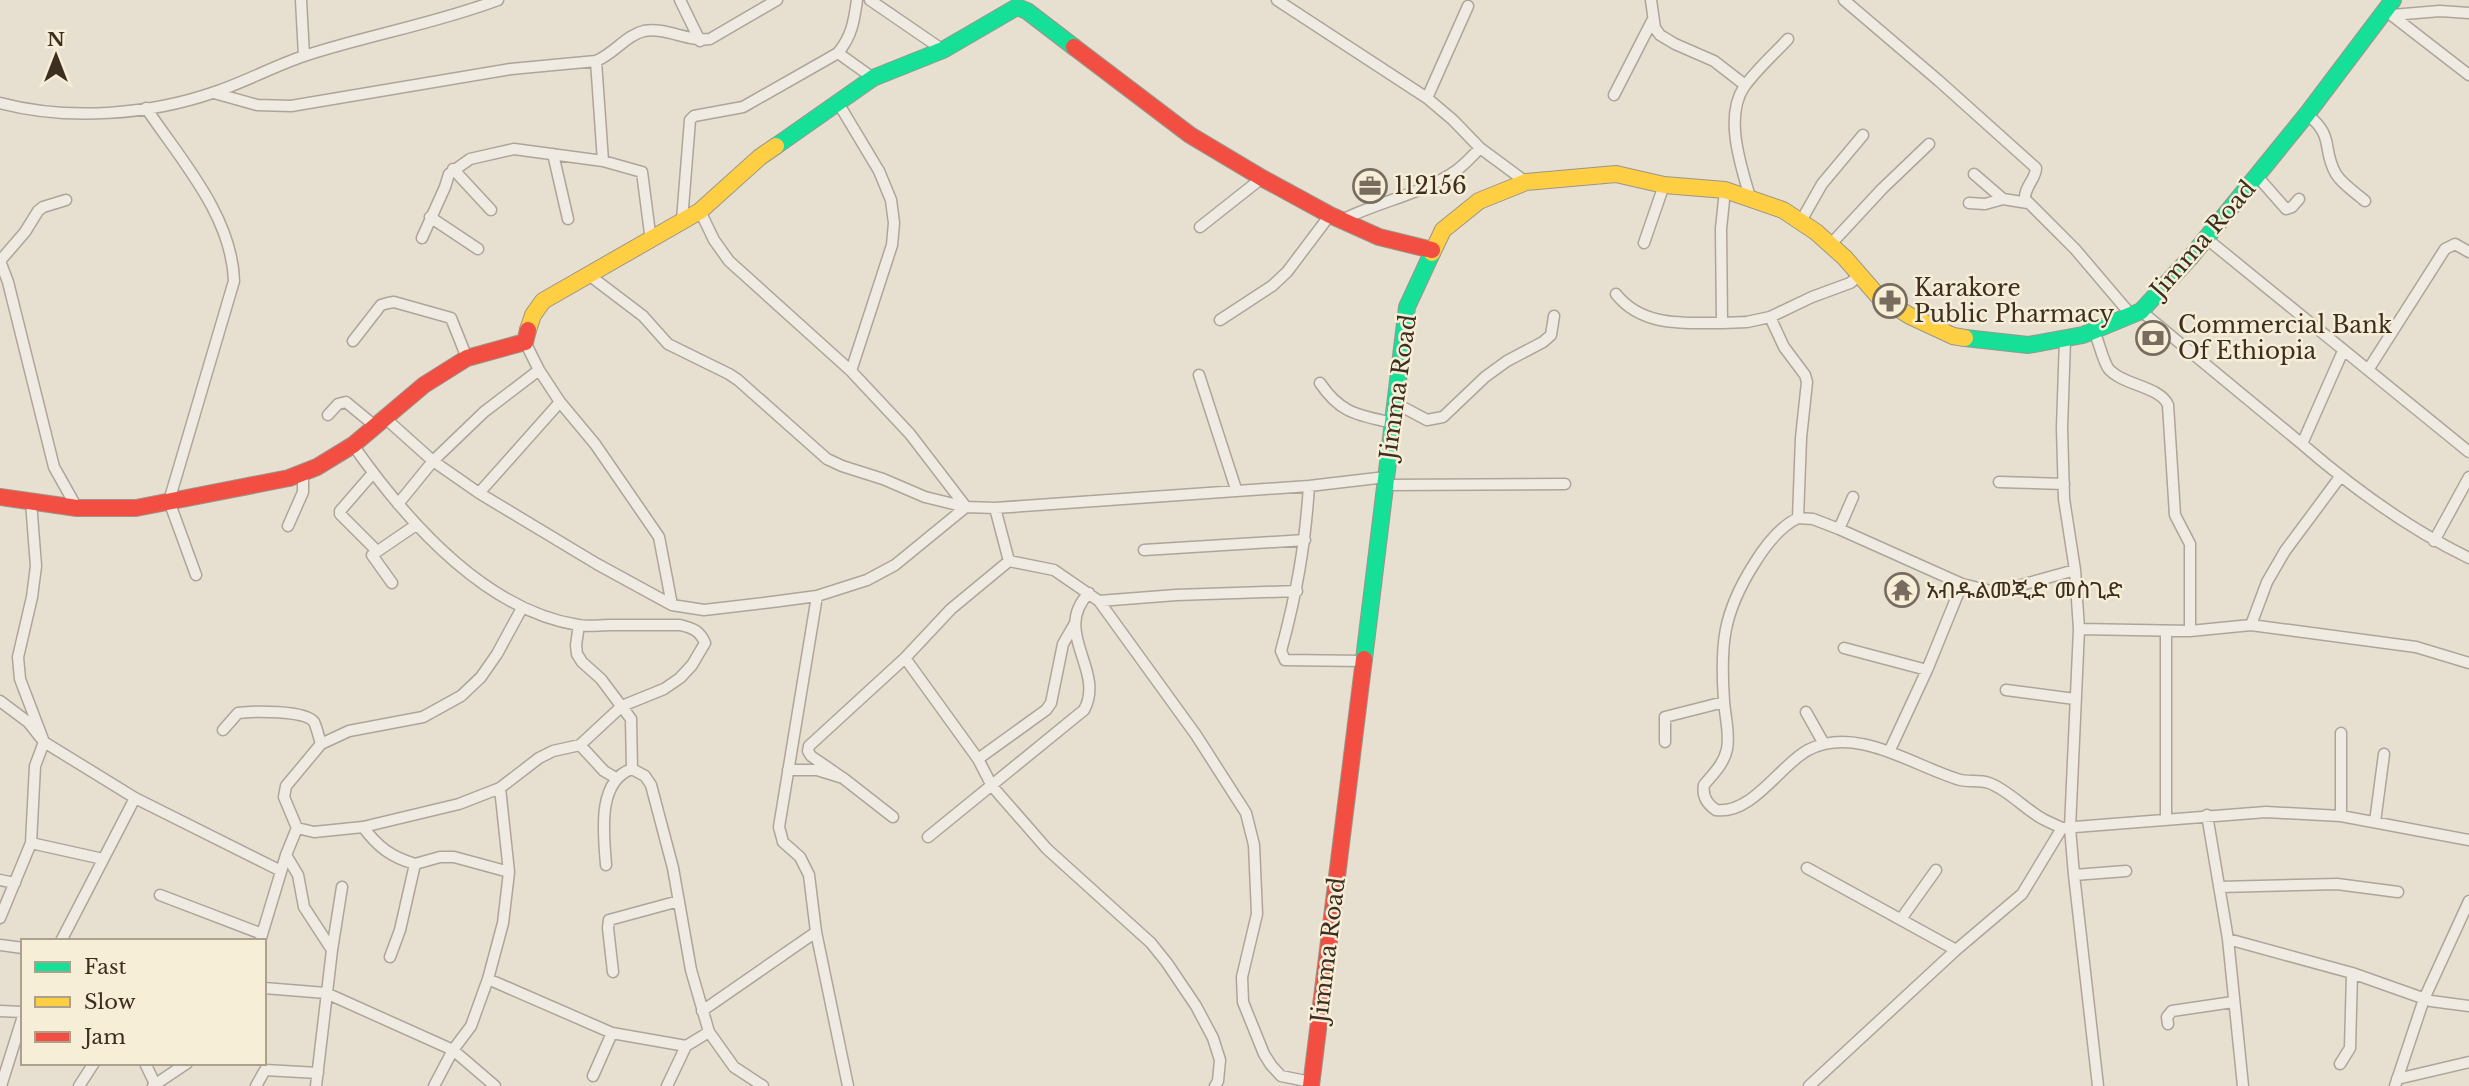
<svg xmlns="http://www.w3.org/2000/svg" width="2469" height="1086" font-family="'Libre Baskerville','Noto Sans Ethiopic',serif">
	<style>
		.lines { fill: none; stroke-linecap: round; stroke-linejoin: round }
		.street-casing { stroke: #ada599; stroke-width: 13 }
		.fast-casing { stroke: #9c958a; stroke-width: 18 }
		.slow-casing { stroke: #9c958a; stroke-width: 18 }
		.jam-casing { stroke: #9c958a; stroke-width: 18 }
		.street { stroke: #efebe3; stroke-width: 10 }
		.fast { stroke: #16e098; stroke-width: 16 }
		.slow { stroke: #ffcf43; stroke-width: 16 }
		.jam { stroke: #f24e42; stroke-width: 16 }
		.labels { text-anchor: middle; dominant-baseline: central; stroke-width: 5; stroke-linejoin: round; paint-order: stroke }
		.poi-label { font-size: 23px; fill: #3d2e20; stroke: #f7eed8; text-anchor: start }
		.street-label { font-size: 23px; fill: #3d2e20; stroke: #f7eed8 }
	</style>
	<rect width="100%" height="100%" fill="#e7e0d1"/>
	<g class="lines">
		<g class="street-casing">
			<path id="street" d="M301,0L304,56
				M680,0L700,41
				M870,0L943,50
				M1277,0L1427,98L1453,120L1480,148L1526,182
				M1651,0L1655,28L1660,35L1675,44L1714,61L1745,85
				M1844,0L1939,81L2036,168C2036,179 2024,187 2025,199L2075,249L2132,316
				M2385,10L2469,75
				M2392,15L2440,11L2469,13
				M838,53L873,78
				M596,61L603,161
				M214,93L257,105L291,106L511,69L596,61C614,54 626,35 644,31C666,27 688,42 710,39L777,0
				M1614,95L1653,19
				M1427,98L1468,6
				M837,101L879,171L891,200L894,223L892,245L851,371
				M0,103C68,121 149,115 215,92C245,82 274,66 304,56C368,35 434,24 498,0
				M146,108C181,160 232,216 234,281L169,501L196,575
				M2307,114C2336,138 2321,148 2336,174C2342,184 2356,193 2365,201
				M553,154L568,219
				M453,169L491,210
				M1974,174L2003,199
				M2257,176L2286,209L2292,207L2299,199
				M1725,190L1721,229L1722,323L1747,322L1770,317L1812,297L1850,283L1859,276
				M1750,197C1741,166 1724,117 1744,87C1756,70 1774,54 1788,39
				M66,200L43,207L38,211L25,232L0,261L8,282L54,467L77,508
				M1969,203L1985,204L2003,199L2028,203
				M700,211L714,240L729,261L851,371L910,434L966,507
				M430,217L478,249
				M682,220L690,120L694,116L743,107L838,53C852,36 854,21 857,0
				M1342,220C1379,201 1421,195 1457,170C1465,164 1473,155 1480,148
				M1801,221L1822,184L1863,135
				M1200,227L1262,178
				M422,238L445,187L449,174L470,159L514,149L603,161L642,172L651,241
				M2207,239L2469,452
				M1644,243L1664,185
				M1830,245L1882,189L1929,144
				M589,275L643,316L668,344L729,374L738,380L827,459L842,466L883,479L925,497L966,507L995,508L1309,486L1386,477
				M1616,294C1642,327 1684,323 1722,323
				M2141,311L2302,444L2343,351
				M1770,317L1784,347L1805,375L1807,382L1801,438L1798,518
				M1220,320L1272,286L1287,272L1330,215
				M2094,331C2099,342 2102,358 2108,368C2121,385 2160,386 2168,405L2175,515L2190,544V631
				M2065,339L2062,428L2064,499L2075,570L2079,629L2070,828L2074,875L2098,1086
				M353,341L381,305L388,303L394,302L451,318L467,358
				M525,342L539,370L560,402L595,444L659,537L672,605L704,610L772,602L817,596L867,580L895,565L966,507
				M2368,370L2445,249L2455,244L2469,252
				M1199,375L1236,489
				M1320,383C1341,414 1358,415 1393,423
				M1395,403L1427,420L1443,417L1485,377L1507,361L1543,342L1551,335L1554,316
				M328,415L338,404L346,402L375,426
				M385,418L433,461L479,493L597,564L672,605
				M2302,444C2354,489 2407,528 2469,558
				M373,473L340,511V514L377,551
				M1999,482L2064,484
				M1385,485L1565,484
				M1309,486C1305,546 1297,592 1281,651L1285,660L1364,661
				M479,493L560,402
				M398,504L433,461L484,412L539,370
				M288,526L303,492V474
				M1839,529L1853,497
				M2434,541L2469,477
				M1144,550L1305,540
				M1009,561L1054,570L1099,601L1196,735L1246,813L1254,845L1257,914L1242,977L1243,1002L1264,1054L1271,1065L1281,1076L1311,1082
				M392,583L372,555L416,525
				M1962,584L1991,591L2003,590L2075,570
				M817,596L779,827L783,842L800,857L809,875L816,932L848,1086
				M1099,601L1176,595L1297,591
				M579,625L576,645L577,654L582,662L601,679L631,719L632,769
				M2251,625L2267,582L2285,551L2340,477
				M2079,629L2190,631L2251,625L2416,647L2469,663
				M2166,631V819
				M1844,648L1927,670
				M905,658L978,759L992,786L1047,849L1151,943L1167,963L1196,1006L1213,1038L1220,1060L1218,1081L1215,1086
				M2006,690L2075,699
				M0,701L28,722L44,742L135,798L281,871
				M1806,712L1824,744
				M223,730L238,713C253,711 305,710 314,722C317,728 319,738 321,744
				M2341,733V816
				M1665,742V717L1724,702
				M580,745L604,771L616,778
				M1889,752L1927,670L1962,584L1839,529L1813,519L1798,518C1779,527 1765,546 1754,564C1723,613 1720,644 1724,701C1725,717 1730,733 1727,749C1724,764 1713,774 1704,785C1702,796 1707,804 1716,810C1752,815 1780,765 1808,750C1856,725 1912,765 1957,779C1967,783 1978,779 1989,783C2006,789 2022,806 2038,816C2045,821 2054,824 2062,828L2266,812L2341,816L2469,840
				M978,759L1046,710L1051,703L1063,644L1074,625
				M788,770H817L843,778L893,817
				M843,778L811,756L808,751L809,746L905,658L951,609L1009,561L995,508
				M2207,815L2228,939L2243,1086
				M2375,822L2384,754
				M363,827C378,847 391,857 415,864
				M297,828L284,797L286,786L321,744L349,731L423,717L461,696L481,677L497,654L522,608
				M928,837L1084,710C1106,670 1051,632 1089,593
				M31,843L103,859
				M286,855L298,875L304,907L332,950L316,1086
				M606,865C604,836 596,781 632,769L645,776L651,785L673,868L691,970L709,1032L734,1067L763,1086
				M1807,868L1956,950
				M2074,875L2126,871
				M0,880L15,883
				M2219,887L2337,884L2398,892
				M160,895L262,934
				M0,918L31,843L35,766L44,742L20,679L18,657L32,597L36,566L31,502
				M1901,919L1936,870
				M2228,939L2352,973L2431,1001L2469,1006
				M61,941L135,798
				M260,941L286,855L297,828L314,832L363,827L459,804L500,788L539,758L553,751L580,745L622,706L664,689L680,678L692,665L705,643C700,631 693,628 680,625C657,625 634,625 611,625C600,625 588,627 578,625C484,610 405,519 353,445
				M0,945L23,948
				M332,950L342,887
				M390,957L400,930L415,864L440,857H454L509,872
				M613,972L608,928L609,920L679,901
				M488,979L612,1033L686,1046
				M264,988L326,993L453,1050L495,1086
				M0,1011L23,1012
				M702,1011L816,932
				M2168,1024L2167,1017L2172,1011L2233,1002
				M145,1063L156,1086
				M2340,1064L2350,1048L2352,973
				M265,1070L318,1073
				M593,1076L612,1033
				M2397,1079L2469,1062
				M1,1086L23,1016
				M79,1086L94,1063
				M153,1086L187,1063
				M256,1086L265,1070
				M434,1086L453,1050L471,1026L488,979L503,923L509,872L500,788
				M667,1086L686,1046L709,1032
				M1809,1086L1956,950L2022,894L2062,828
				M2395,1086L2424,999L2469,901"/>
		</g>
		<g class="fast-casing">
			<path id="fast" d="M776,146L873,78L943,50L1017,7L1027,11L1074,47
				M1965,338L2028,345L2083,335L2141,311L2190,258L2307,114L2393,0
				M1364,659L1407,307L1432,253"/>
		</g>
		<g class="slow-casing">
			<path id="slow" d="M1432,253L1443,230L1479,201L1526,182L1616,174L1664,185L1725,190L1783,210L1816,232L1845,258L1878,296L1910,316L1953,336L1965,338
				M528,330L533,315L543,301L700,211L760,157L776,146"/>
		</g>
		<g class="jam-casing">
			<path id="jam" d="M1074,47L1190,135L1262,178L1330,215L1379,237L1432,250
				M0,497L77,508H136L289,478L317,467L353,445L424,385L467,358L525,342L528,330
				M1311,1086L1364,659"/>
		</g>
		<use href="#street" class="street"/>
		<use href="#fast" class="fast"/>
		<use href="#slow" class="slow"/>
		<use href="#jam" class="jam"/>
	</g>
	<defs>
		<g id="office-ring" transform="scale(1.75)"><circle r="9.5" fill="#f7eed8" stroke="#786c5e" stroke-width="1.5"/><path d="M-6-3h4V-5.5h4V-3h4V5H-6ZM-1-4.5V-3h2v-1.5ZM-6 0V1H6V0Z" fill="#786c5e"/></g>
		<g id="pharmacy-ring" transform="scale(1.75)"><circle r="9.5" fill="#f7eed8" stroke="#786c5e" stroke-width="1.5"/><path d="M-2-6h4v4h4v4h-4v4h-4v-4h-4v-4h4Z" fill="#786c5e"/></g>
		<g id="bank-ring" transform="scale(1.75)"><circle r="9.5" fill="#f7eed8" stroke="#786c5e" stroke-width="1.5"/><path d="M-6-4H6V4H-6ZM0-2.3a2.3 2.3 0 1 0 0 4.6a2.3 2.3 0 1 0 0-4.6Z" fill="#786c5e"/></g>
		<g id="temple-ring" transform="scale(1.75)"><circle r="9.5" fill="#f7eed8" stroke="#786c5e" stroke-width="1.5"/><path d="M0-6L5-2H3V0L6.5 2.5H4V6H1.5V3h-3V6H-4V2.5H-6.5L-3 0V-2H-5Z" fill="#786c5e"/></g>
	</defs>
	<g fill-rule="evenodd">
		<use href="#office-ring" x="1370" y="186"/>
		<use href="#pharmacy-ring" x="1890" y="301"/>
		<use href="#bank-ring" x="2153" y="338"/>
		<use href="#temple-ring" x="1902" y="590"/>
	</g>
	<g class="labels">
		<g class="poi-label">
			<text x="1394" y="186">112156</text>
			<text x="1914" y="288">Karakore<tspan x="1914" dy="26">Public Pharmacy</tspan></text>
			<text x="2178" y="325">Commercial Bank<tspan x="2178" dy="26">Of Ethiopia</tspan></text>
			<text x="1926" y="590">አብዱልመጂድ መስጊድ</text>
		</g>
		<g class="street-label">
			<text transform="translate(2203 239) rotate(-49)">Jimma Road</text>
			<text transform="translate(1398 387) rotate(-82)">Jimma Road</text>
			<text transform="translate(1328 950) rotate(-83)">Jimma Road</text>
		</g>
	</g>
	<rect x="21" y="939" width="245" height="126" fill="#f7eed8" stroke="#ada18e" stroke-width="2"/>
	<rect x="35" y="962" width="35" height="10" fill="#16e098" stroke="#ada18e" stroke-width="2"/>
	<text x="84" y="974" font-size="21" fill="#3d2e20">Fast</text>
	<rect x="35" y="997" width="35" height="10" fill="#ffcf43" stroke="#ada18e" stroke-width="2"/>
	<text x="84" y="1009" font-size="21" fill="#3d2e20">Slow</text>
	<rect x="35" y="1032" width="35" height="10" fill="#f24e42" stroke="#ada18e" stroke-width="2"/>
	<text x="84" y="1044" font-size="21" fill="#3d2e20">Jam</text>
	<g transform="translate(56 56)" stroke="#f7eed8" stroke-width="5" paint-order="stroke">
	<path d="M0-5L12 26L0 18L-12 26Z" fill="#3d2e20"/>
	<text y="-10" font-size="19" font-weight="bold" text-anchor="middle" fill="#3d2e20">N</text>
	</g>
</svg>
